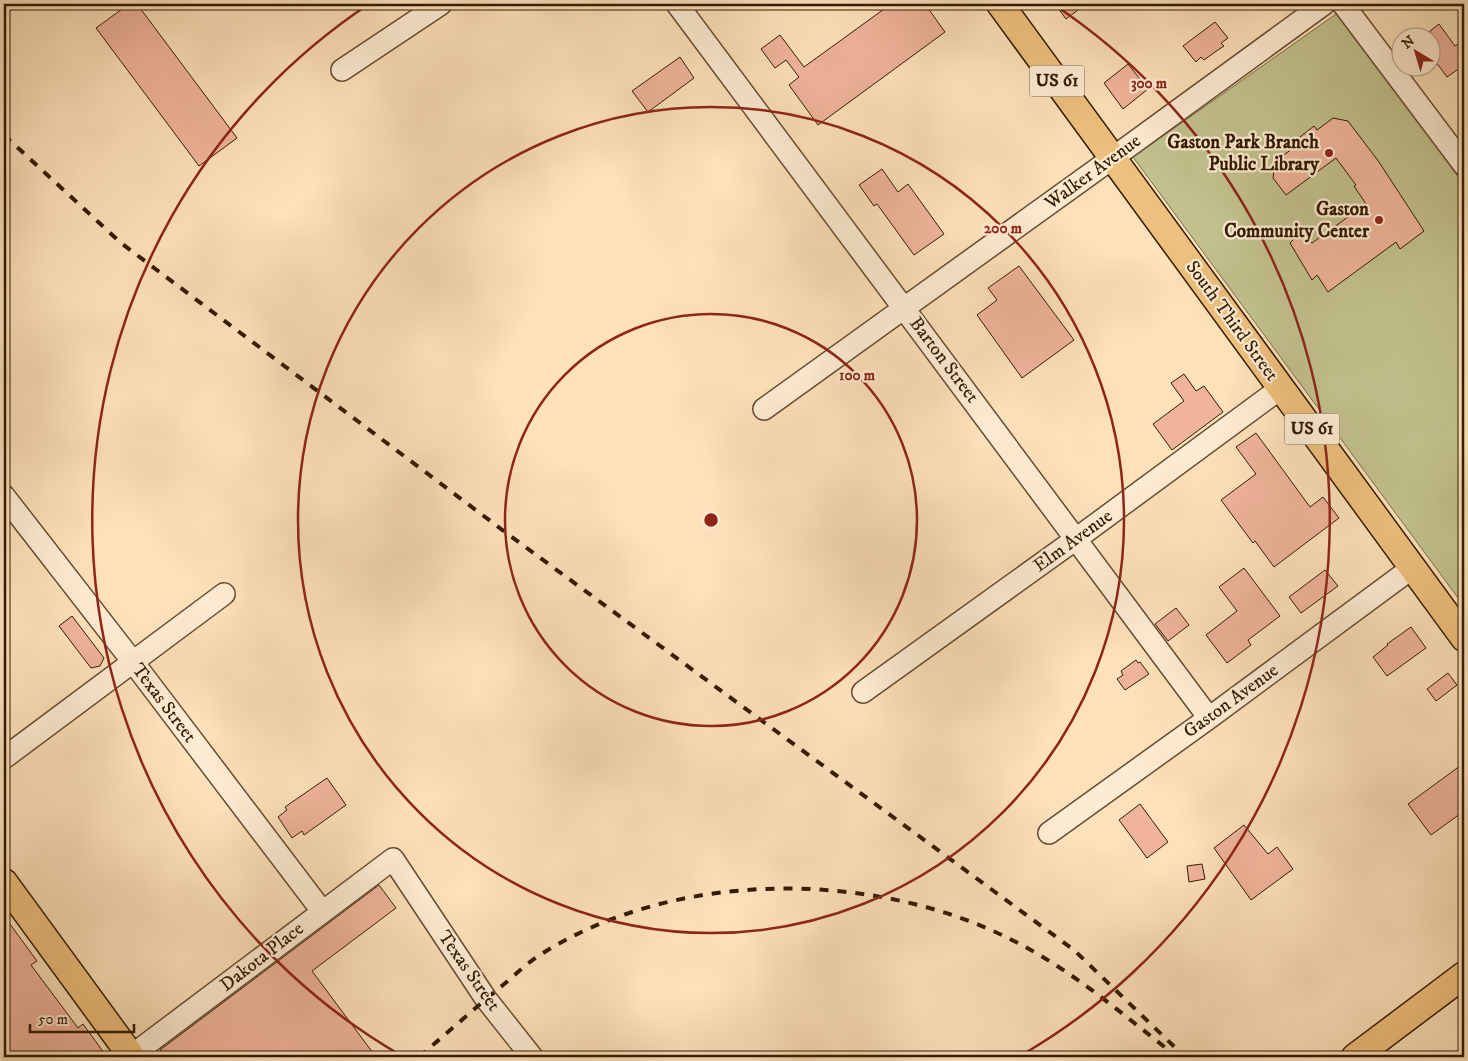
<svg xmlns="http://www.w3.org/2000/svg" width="1468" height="1061" font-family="'IM FELL DW Pica',serif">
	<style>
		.green { fill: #c2c28e; stroke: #7a6e48 }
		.building { fill: #f0b49a; stroke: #321b02 }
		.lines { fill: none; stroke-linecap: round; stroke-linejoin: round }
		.minor-casing { stroke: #654c30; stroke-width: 24 }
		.major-casing { stroke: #321b02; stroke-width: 29 }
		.minor { stroke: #feecd2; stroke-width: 21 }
		.major { stroke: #eec07d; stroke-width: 26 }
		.rail { stroke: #321b02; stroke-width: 4; stroke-dasharray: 9 9; stroke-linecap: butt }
		.ring { fill: none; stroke: #8f2418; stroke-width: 2.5 }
		.poi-dot { fill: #8f2418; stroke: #feecd2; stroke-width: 2 }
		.labels { text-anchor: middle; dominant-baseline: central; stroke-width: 4.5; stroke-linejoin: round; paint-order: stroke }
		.shield { fill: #feecd2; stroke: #6f5a40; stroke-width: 1 }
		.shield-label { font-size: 18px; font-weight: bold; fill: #321b02 }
		.poi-label { font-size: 19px; font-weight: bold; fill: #321b02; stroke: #feecd2; text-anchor: end }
		.street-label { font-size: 19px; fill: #321b02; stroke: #feecd2 }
		.centre { fill: #8f2418; stroke: #feecd2; stroke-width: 2.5 }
		.ring-label { font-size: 15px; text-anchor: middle; font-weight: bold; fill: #8f2418; stroke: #feecd2; stroke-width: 4.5; stroke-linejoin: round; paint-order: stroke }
	</style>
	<rect width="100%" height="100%" fill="#fde1ba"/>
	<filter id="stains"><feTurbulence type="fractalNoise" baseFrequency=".004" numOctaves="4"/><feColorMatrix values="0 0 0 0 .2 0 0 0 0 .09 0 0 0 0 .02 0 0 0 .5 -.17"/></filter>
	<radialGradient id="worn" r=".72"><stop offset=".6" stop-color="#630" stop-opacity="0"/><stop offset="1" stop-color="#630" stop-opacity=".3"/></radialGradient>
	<path class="green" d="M1339,12L1464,185V606L1133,157Z"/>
	<path class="building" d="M129,4H137L237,138L199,166L96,28Z
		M891,4H925L945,32L818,125L789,85L799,77L786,60L775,68L761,49L780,35L804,67Z
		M1055,4H1086L1066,19Z
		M1215,22L1228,38L1221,43L1224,46L1215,52L1204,60L1201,57L1196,62L1183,46Z
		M1439,24L1455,46L1464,40V65L1447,77L1430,54V31Z
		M680,57L694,78L648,112L632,91Z
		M1128,64L1148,89L1123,109L1104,83Z
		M1333,118L1348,121L1379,162L1424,231L1400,249L1396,242L1328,292L1317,275L1312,280L1290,243L1301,232L1312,243L1366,204L1354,186L1356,185L1336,158L1286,195L1273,178L1275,162L1293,148L1291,144L1314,126L1317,130Z
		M882,169L898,192L908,184L944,234L914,255L877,204L874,206L859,185Z
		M1019,266L1074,340L1022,378L977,315L997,300L988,288Z
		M1184,374L1196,391L1204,386L1223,412L1172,450L1153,424L1184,401L1171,383Z
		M1256,433L1310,507L1323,497L1339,518L1274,567L1255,541L1253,543L1221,500L1256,474L1236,447Z
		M1244,568L1280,616L1248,640L1251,645L1227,663L1206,635L1237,611L1219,587Z
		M1325,570L1338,586L1301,613L1289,597Z
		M1176,608L1189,625L1168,641L1155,624Z
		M72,616L104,658L100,666L91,668L59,626Z
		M1411,627L1426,648L1387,676L1373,657L1388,645L1387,644Z
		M1136,660L1138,663L1140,662L1149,674L1125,690L1117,679L1123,675L1121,671Z
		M1448,673L1457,685L1436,701L1427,689Z
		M1464,763V811L1431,835L1408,804Z
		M327,778L346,805L304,835L302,831L292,838L278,817L287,810L285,807Z
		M1140,804L1168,842L1147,858L1119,820Z
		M1244,825L1268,854L1277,847L1293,869L1251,900L1214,848Z
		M1202,864L1205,879L1189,882L1187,866Z
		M379,885L396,908L312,971L376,1057H166L160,1050Z
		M4,916L37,961L31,965L78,1028L83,1024L107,1057H4Z"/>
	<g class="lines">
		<g class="minor-casing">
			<path id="minor" d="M677,4L1209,718
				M1343,4L1464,165
				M342,70L441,4
				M764,409L1114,157L1324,4
				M4,496L133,662L322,911
				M863,692L1076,539L1281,388
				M4,758L224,594
				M1049,833L1209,718L1412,568
				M131,1056L393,859L486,999L532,1057"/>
		</g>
		<g class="major-casing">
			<path id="major" d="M1000,4L1464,638
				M4,882L132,1057
				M1355,1057L1464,975"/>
		</g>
		<use href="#minor" class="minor"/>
		<use href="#major" class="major"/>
		<path class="rail" d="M4,135L121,243L505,532L1074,950L1185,1057
			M419,1057C447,1033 475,1008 503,985C515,975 527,963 540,955C672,870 869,869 1008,938C1070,968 1122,1014 1176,1056"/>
	</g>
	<g class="ring">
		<circle cx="711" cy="520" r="206"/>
		<circle cx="711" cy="520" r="413"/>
		<path d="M402 1056A619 619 0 0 1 369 4M1053 4A619 619 0 0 1 1020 1056"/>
	</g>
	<g class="poi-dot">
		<circle cx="1329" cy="153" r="5"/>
		<circle cx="1379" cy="220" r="5"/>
	</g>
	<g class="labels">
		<g class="shield">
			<rect x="1029.5" y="65.5" width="55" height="31" rx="4"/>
			<rect x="1284.5" y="413.5" width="55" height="31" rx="4"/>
		</g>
		<g class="shield-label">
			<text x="1057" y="81">US 61</text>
			<text x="1312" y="429">US 61</text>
		</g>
		<g class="poi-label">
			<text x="1319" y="142">Gaston Park Branch<tspan x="1319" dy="22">Public Library</tspan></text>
			<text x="1369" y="209">Gaston<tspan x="1369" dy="22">Community Center</tspan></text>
		</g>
		<g class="street-label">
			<text transform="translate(1093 172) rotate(-36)">Walker Avenue</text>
			<text transform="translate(1232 321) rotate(54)">South Third Street</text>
			<text transform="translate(944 360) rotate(53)">Barton Street</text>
			<text transform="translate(1073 541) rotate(-36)">Elm Avenue</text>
			<text transform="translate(1231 701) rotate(-36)">Gaston Avenue</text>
			<text transform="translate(164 703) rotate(53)">Texas Street</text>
			<text transform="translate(262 957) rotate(-38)">Dakota Place</text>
			<text transform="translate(469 971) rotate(55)">Texas Street</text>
		</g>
	</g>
	<circle cx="711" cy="520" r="8" class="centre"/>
	<g class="ring-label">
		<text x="1149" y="88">300 m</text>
		<text x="1003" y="233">200 m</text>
		<text x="857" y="380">100 m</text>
	</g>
	<rect width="1468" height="1061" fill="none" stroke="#fde1ba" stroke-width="20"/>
	<rect x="5" y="5" width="1458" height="1051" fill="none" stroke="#321b02" stroke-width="2.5"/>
	<rect x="10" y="10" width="1448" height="1041" fill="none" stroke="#321b02"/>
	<g transform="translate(1416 52) rotate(322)"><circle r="24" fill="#feecd2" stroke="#ac987f"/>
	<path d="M0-4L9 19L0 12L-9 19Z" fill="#8f2418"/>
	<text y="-8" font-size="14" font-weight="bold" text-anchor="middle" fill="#321b02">N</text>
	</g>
	<path d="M30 1024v8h104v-8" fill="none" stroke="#321b02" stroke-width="2.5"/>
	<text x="38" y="1024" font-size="15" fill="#321b02" stroke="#feecd2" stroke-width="4" paint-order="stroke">50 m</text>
	<rect width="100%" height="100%" filter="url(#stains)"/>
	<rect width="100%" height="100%" fill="url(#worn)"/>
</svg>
